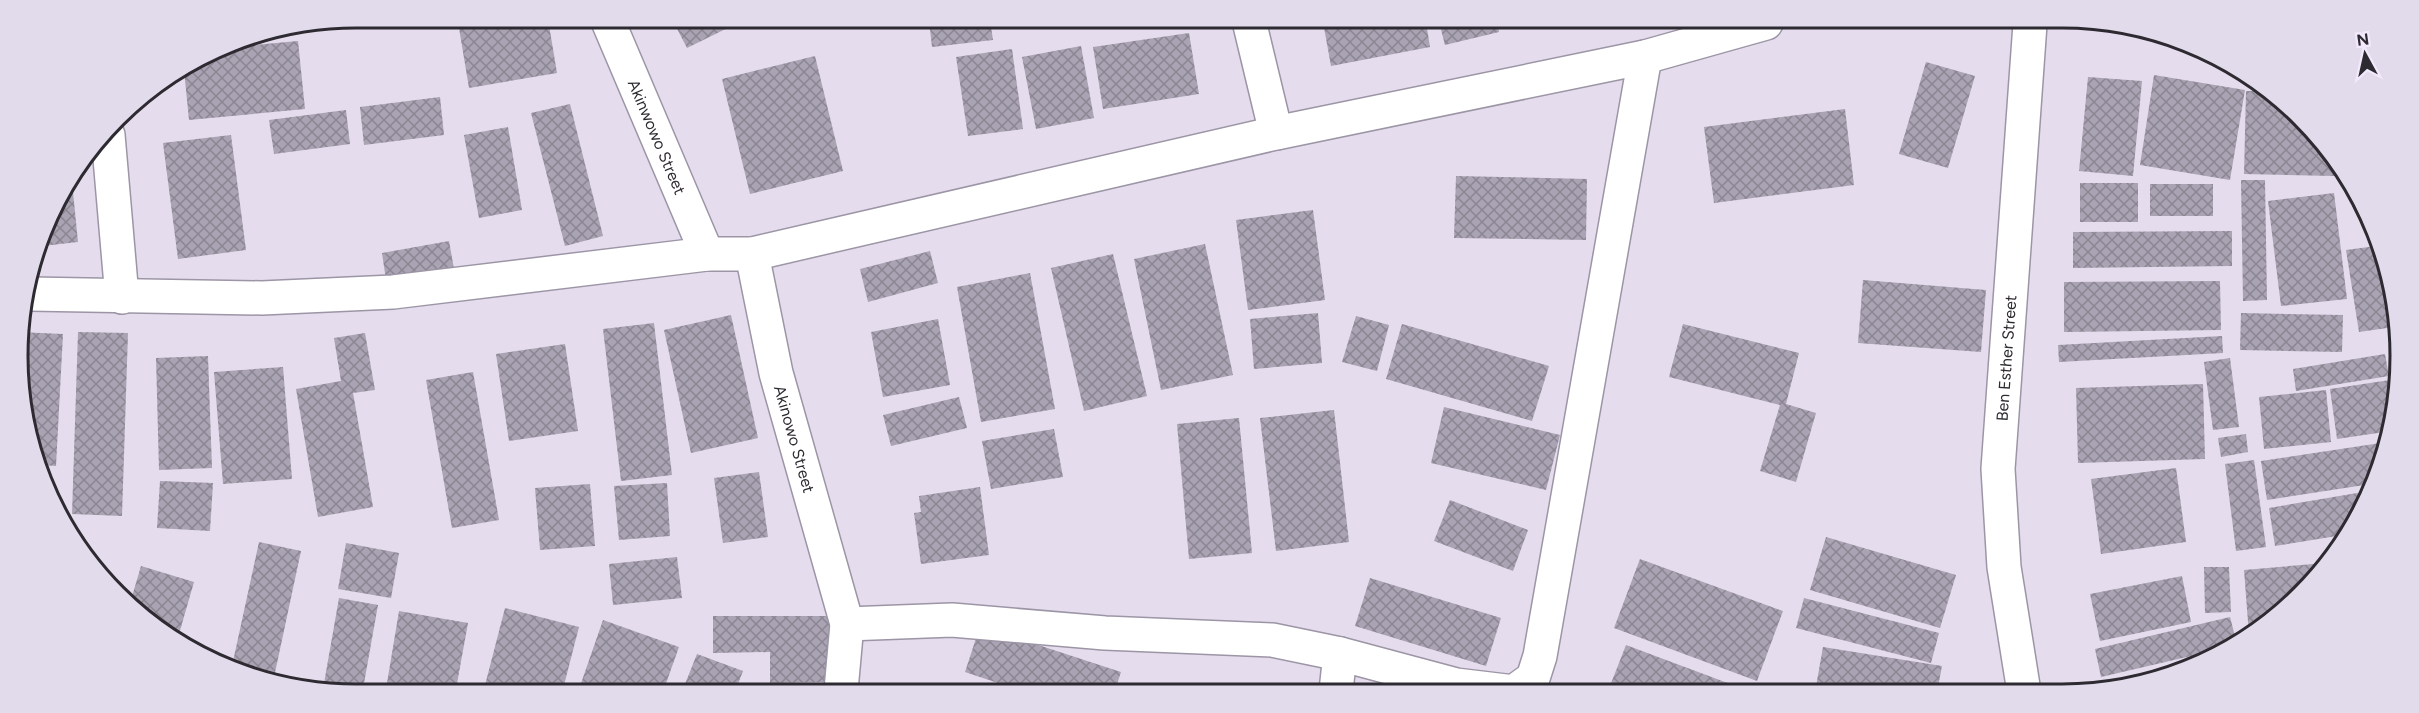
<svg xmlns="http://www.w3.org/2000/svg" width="2419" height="713" font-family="Figtree,sans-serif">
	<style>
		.building { fill: url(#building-cross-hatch) }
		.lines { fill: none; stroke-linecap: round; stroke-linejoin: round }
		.minor-casing { stroke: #9c95a5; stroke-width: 36 }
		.minor { stroke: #fff; stroke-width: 33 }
		.labels { text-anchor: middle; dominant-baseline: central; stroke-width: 5; stroke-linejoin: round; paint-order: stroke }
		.street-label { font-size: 16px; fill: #2e2a31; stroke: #f2eafc }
		.rim { fill: none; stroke: #2e2a31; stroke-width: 3 }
	</style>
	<defs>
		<pattern id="building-cross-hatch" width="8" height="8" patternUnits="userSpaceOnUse" patternTransform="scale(1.5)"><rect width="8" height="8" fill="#aaa3b3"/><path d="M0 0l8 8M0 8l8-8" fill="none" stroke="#8b8592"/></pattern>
	</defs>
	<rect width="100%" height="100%" fill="#e5ddee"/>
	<path class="building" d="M478,18L548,19L557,73L469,88L458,22Z
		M672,19H746L687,48Z
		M929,20H990L993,40L932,47Z
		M1323,22H1426L1430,47L1331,66Z
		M1439,22H1497L1499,32L1445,45Z
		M1189,33L1199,94L1103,109L1093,47Z
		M298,41L305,109L189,120L184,70L220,48Z
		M1081,46L1094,118L1036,129L1022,57Z
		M1012,49L1023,129L968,136L956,57Z
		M815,56L843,171L750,194L722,79Z
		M1926,62L1975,76L1948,168L1899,154Z
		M2154,75L2245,90L2230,180L2140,165Z
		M2088,77L2142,81L2133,176L2079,171Z
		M2246,91H2267L2335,160V176L2244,174Z
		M440,97L444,135L364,145L360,107Z
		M570,104L603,236L565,246L531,113Z
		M1845,109L1854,185L1714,203L1704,127Z
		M346,110L350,144L274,154L269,120Z
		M508,127L522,210L479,218L464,135Z
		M231,135L246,250L178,259L163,143Z
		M1456,176L1587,179L1586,240L1454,238Z
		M2241,180H2265L2267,300L2243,301Z
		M72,182L78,242L43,246L53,206Z
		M2080,183H2138V222H2080Z
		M2150,184H2213V216H2150Z
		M2334,193L2347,299L2281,306L2268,201Z
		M1313,210L1325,300L1248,310L1236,220Z
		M2232,231V266L2073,268V232Z
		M449,241L454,269L386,280L382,253Z
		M1205,244L1233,375L1161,390L1134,259Z
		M2376,246L2386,269L2394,327L2359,332L2346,250Z
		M930,251L938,283L868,302L860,269Z
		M1113,254L1147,396L1084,411L1051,268Z
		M1030,273L1055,409L981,422L957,287Z
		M1863,280L1986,290L1981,352L1858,343Z
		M2220,281L2221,330L2064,332V282Z
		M1318,313L1322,363L1254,369L1250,319Z
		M2241,313L2343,315L2342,352L2240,350Z
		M731,315L758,438L691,453L664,330Z
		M1356,316L1389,325L1377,371L1342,362Z
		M938,319L950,385L883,397L871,332Z
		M654,323L672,475L621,481L603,329Z
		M1402,324L1549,366L1532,421L1386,379Z
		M1683,324L1799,353L1786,404L1816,413L1796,482L1760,471L1780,405L1669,377Z
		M19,332L63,334L56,466L40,465L30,444Z
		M78,332L128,333L122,516L72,514Z
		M365,333L375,390L353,393L373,507L318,517L296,389L341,381L334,338Z
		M2222,336L2223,353L2059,362L2058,345Z
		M565,344L578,431L509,441L496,354Z
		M2385,354L2389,376L2296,391L2293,369Z
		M208,356L212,468L159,470L156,358Z
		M2230,358L2239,427L2213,430L2204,362Z
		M283,367L292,479L223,484L214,372Z
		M473,372L499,520L452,528L426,380Z
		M2390,380L2395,413L2391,431L2337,439L2330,389Z
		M2203,384L2205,459L2078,463L2076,388Z
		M2326,390L2331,442L2264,449L2259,397Z
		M959,397L967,428L891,446L883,415Z
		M1444,407L1560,435L1546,490L1431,463Z
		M1334,410L1349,542L1276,551L1260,418Z
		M1239,418L1252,553L1189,559L1177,424Z
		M1054,429L1063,477L991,489L982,441Z
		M2246,434L2248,452L2221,457L2218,438Z
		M2387,442L2371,484L2267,500L2261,461Z
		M2254,460L2266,547L2236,551L2225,464Z
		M2176,468L2186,542L2101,554L2091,479Z
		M759,472L768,537L723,543L714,478Z
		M160,481L213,483L210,531L157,528Z
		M667,483L670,536L619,540L614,486Z
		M590,484L595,546L540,550L535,488Z
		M980,487L989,555L921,564L914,513L921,512L919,496Z
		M2369,491L2356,525L2349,534L2275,546L2269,508Z
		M1450,500L1528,530L1513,571L1434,541Z
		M1826,537L1956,575L1940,628L1810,590Z
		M259,542L301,551L273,682L232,666Z
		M346,543L399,553L391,598L338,589Z
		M677,557L682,598L613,605L609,564Z
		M1640,559L1783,611L1757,681L1614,628Z
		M2325,563L2286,611L2249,635L2244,570Z
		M141,566L194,582L177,641L131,600Z
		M2204,567H2229L2231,612L2205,613Z
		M2182,576L2191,622L2100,641L2090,594Z
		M1370,578L1501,618L1486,666L1355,626Z
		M339,598L378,605L363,689H323Z
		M1804,598L1939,633L1931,663L1796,628Z
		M505,608L579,627L563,689H484Z
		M399,611L468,623L456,689H386Z
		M713,616H830L831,682L770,683V652L713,653Z
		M2230,617L2237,644L2234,646L2101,677L2095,649Z
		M603,620L679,647L664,689H579Z
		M980,626L1121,672L1115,690H1019L965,672Z
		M1626,645L1749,691H1608Z
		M1823,647L1942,666L1937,692H1815Z
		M697,654L743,671L736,689H683Z"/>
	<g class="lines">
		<g class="minor-casing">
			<g id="minor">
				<path id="s1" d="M607,19L707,254"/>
				<path d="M1249,21L1276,133"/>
				<path d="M108,135L122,297"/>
				<path id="s2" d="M752,254L776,373L847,624L841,690"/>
				<path d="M30,294L262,298L393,292L707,254H752L1276,133L1645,57L1766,23"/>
				<path d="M847,624L952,620L1105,633L1272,640L1340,654L1456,685L1506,691"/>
				<path d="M1336,691L1340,654"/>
				<path d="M1515,691L1533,678L1540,656L1645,57"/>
				<path id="s3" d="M2024,692L2004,567L1998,469L2030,24"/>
			</g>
		</g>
		<use href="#minor" class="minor"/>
	</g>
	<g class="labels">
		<g class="street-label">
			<text stroke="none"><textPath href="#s1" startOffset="128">Akinwowo Street</textPath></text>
			<text stroke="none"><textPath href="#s3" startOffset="336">Ben Esther Street</textPath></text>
			<text stroke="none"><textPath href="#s2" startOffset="190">Akinowo Street</textPath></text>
		</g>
	</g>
	<path d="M0 0H2419V713H0ZM356 28H2062A328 328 0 0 1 2390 356V356A328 328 0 0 1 2062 684H356A328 328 0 0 1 28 356V356A328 328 0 0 1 356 28Z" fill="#e2dbec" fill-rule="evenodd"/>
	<path class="rim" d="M356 28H2062A328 328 0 0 1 2390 356V356A328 328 0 0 1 2062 684H356A328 328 0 0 1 28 356V356A328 328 0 0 1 356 28Z"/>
	<g transform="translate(2365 54) rotate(352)" stroke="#f2eafc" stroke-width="4.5" paint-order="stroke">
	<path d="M0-4.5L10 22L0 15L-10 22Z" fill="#2e2a31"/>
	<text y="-9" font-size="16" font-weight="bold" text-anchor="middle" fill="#2e2a31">N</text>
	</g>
</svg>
